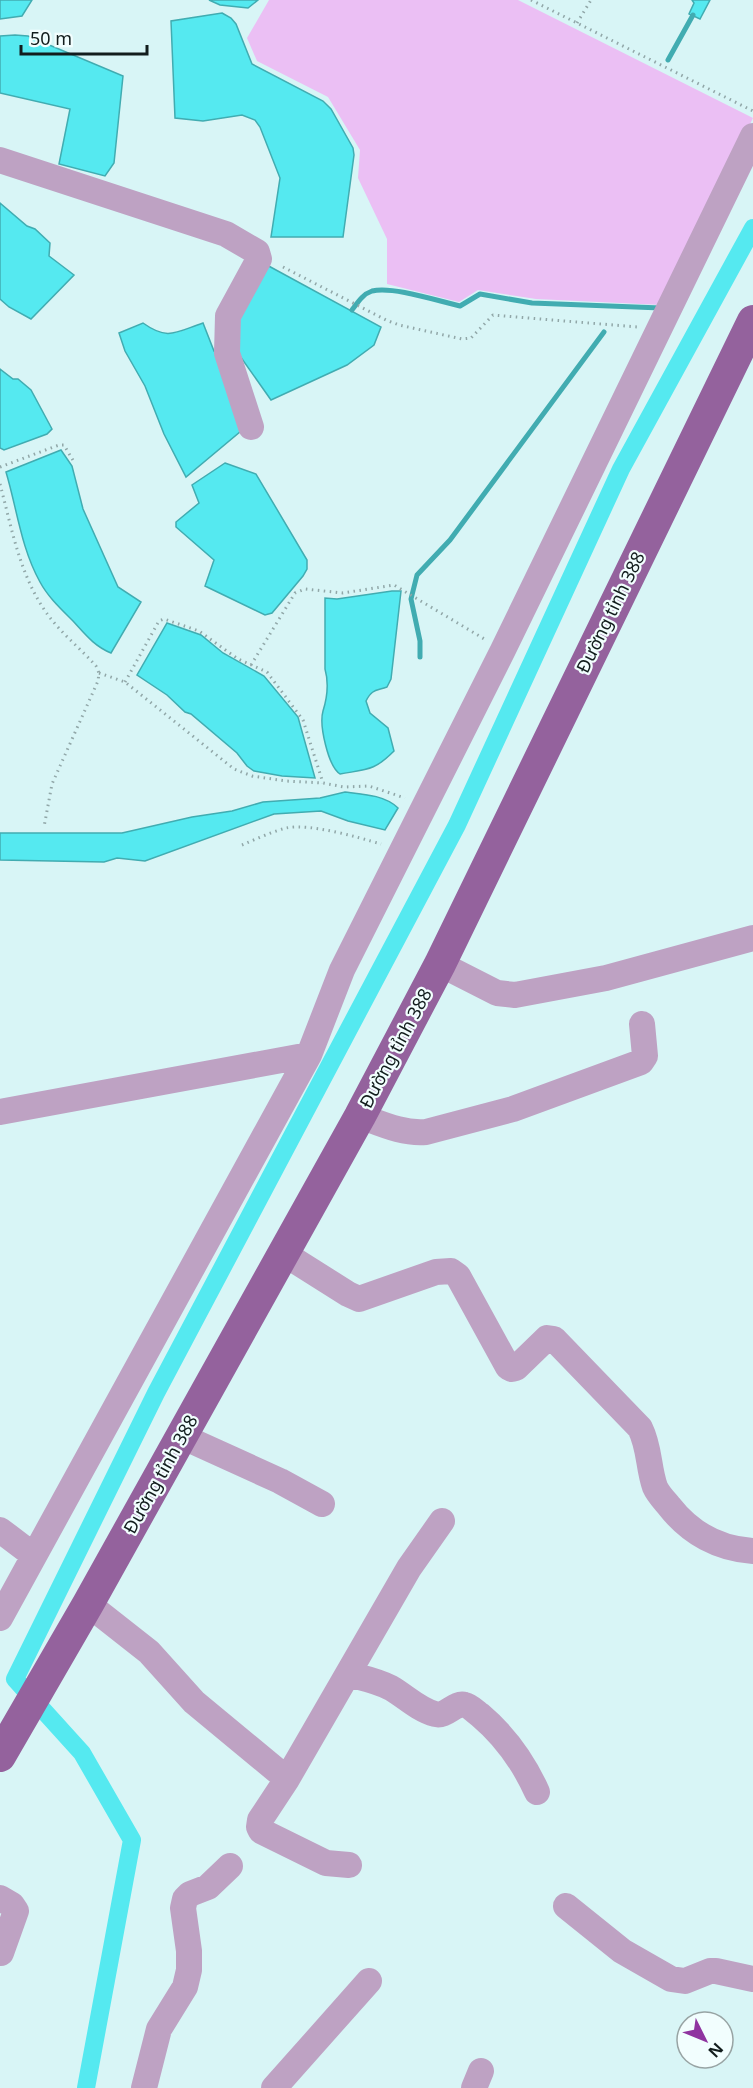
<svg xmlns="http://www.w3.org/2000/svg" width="753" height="2088" font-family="'Noto Sans',sans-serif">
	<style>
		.green { fill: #ebbff4 }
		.water { fill: #55e9f0; stroke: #41acb1; stroke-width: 1.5 }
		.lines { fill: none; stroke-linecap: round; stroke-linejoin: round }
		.stream { stroke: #41acb1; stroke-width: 5 }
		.canal { stroke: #55e9f0; stroke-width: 18 }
		.path { stroke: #91a7a8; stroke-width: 3; stroke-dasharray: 1.5 4.5; stroke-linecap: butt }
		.minor { stroke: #bea2c3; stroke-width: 26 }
		.major { stroke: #94629d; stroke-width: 32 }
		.labels { text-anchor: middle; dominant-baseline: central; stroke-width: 4.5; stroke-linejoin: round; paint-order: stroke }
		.street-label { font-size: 18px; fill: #121d1d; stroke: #f2fefe }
	</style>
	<rect width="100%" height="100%" fill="#d8f5f6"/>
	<path class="green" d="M269,0H518L753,118L662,305L536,299L478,290L459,302L387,284V239L358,178L360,150L328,97L257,61L247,38Z"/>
	<path class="water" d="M0,0H32L22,16L0,19Z
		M209,0H258L248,8L220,5Z
		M692,0H710L700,19L689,14L694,3Z
		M222,13L231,18L236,24L252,64L323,101L331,109L353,148L354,155L343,237H271L280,178L260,127L255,120L242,115L203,121L175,118L171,21Z
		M15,35L28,36L123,76L114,163L105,176L59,164L70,109L0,93V36Z
		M0,203L27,226L35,229L50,243L49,256L74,275L31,319L9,307L0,299Z
		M265,264L381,327L374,345L347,365L271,400L235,349L234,320Z
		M143,323C168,341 176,332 203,323L214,351L227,367L247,426L186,477L164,434L145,386L125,351L119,333Z
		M0,369L13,379H18L31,390L52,429L47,434L4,450L0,448Z
		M61,450L72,466L83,509L118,587L141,602L111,653C94,646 85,634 73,621C61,609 48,597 40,582C21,548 17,509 6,472Z
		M225,463L256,474L307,560V569L303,576L272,613L265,615L205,586L214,560L176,527V522L199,503L192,485Z
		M392,591H401L391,679L387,687C376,691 372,689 366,701L370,713L388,728L394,751C374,771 368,769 340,774C328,766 319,725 323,711C327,698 329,683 325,669V598L337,599Z
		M167,623L201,635L223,653L264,676L298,717L315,778L282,776L254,771L247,766L237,753L191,714L185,712L167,695L137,675Z
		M345,792C362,794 385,795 398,808L385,830L348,821L321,811L274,814L145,861L117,858L104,862L0,860V833H122L192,817L232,811L263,802L320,798Z"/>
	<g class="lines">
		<path class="stream" d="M668,60L693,15
			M352,310C358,302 363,294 372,291C393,286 438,301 460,306L480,294L532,303L661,308
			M420,657V641L411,599L417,575L450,540L604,332"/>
		<path class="canal" d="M86,2088L132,1840L82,1753L15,1679L156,1393L457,825L621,469L753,228"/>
		<path class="path" d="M531,0L753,111
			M577,23L591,0
			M283,267L386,320L399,325L462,339L471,338L493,315L637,327
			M0,467L59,445H64L74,462
			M0,484C12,529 20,577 48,615C62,634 81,649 96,666L99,673L98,681L52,784L44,827
			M251,665L295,593L305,589L343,593L394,585L486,640
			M99,673L125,682L234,769L252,776L286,781L323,783L344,787L369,786L405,798
			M125,682L159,621L164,619L199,631L238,659L267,672L303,720L323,783
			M242,845C256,839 271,832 286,828C310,823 357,837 381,844"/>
		<path class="minor" d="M0,160L226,234L257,252L259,259L228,316L227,353L251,427
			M440,964L497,993L515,995L606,978L753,938
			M0,1112L309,1055
			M360,1116C382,1124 403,1134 426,1132L513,1109L641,1062L645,1056L642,1024
			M283,1253L348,1294L359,1299L436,1272L451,1271L458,1276L508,1367L512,1369L516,1368L547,1338L554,1339L640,1428C650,1448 648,1467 655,1487C658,1494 664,1500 669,1506C690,1533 719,1549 753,1551
			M181,1436L280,1481L322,1504
			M0,1530L33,1555
			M88,1604L149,1652L194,1702L287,1779L260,1820L259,1827L261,1831L326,1863L349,1865
			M0,1618L309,1055L342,970L503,650L753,136
			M348,1674C363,1678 378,1681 391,1688C405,1696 419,1710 435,1714C447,1717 454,1702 465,1705C470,1706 476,1712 480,1715C506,1737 523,1761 537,1792
			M287,1779L409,1568L442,1521
			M0,1898L12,1905L16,1911L1,1953
			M566,1906L622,1951L671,1979L685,1981L710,1971H716L753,1979
			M144,2088L159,2029L185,1987L189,1970V1951L183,1908L185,1899L190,1894L208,1887L230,1866
			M274,2088L369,1981
			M474,2088L481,2071"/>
		<path class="major" d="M0,1756L88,1604L360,1116L440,964L753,321"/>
	</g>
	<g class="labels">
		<g class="street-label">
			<text transform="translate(610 612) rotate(-64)">Đường tỉnh 388</text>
			<text transform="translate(395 1048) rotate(-62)">Đường tỉnh 388</text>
			<text transform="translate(160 1474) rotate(-61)">Đường tỉnh 388</text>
		</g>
	</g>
	<g transform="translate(705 2040) rotate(133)"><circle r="28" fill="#f2fefe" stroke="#98a4a4" stroke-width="1.5"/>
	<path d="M0-4.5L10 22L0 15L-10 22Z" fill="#8f34a0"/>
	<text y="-9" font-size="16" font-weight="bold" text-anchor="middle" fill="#121d1d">N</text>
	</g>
	<path d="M21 45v9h126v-9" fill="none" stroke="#121d1d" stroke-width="3"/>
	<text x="30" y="45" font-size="18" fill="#121d1d" stroke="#f2fefe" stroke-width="4.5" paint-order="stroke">50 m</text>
</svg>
